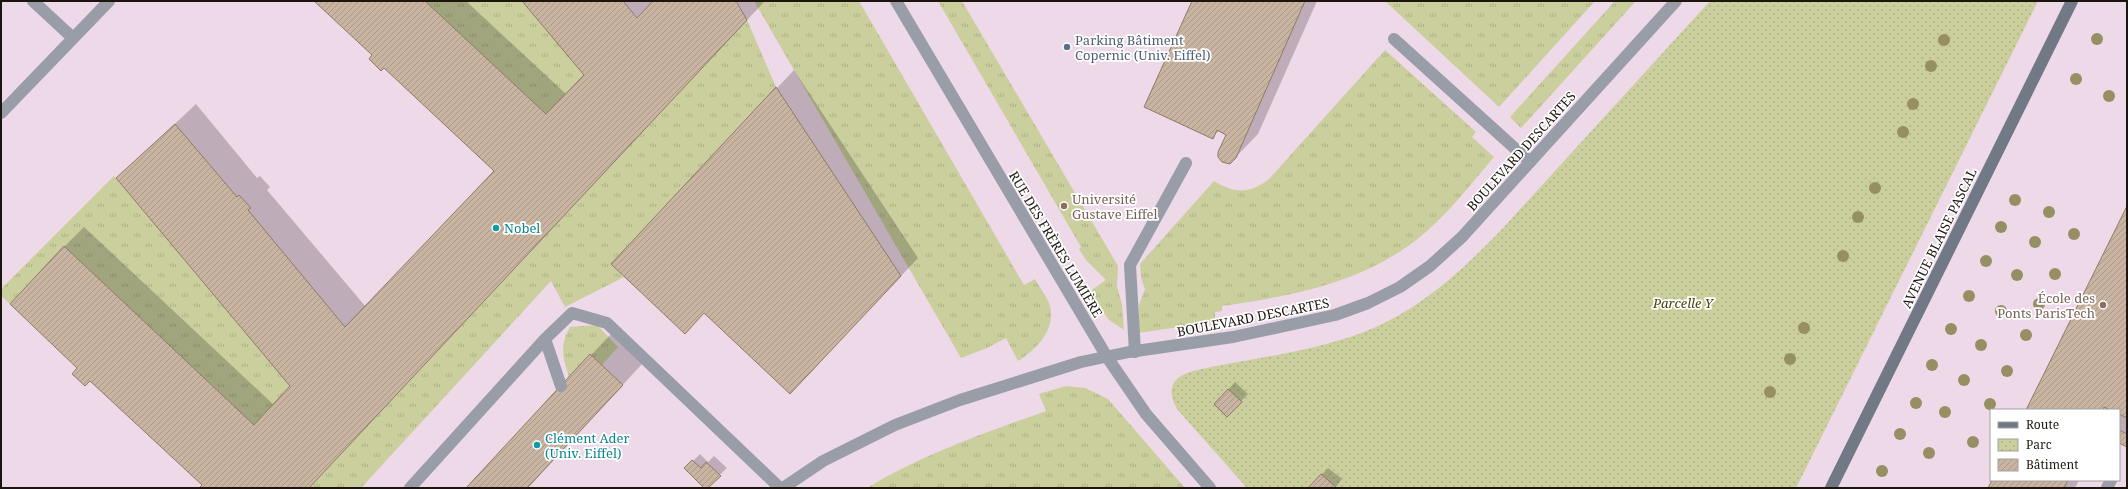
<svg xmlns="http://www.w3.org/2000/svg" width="2128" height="489" font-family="'Noto Serif',serif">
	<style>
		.education { fill: #eed9e8; fill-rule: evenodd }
		.grass { fill: url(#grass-tufts) }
		.park { fill: url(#park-dots) }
		.shadow { fill: #0003 }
		.building { fill: url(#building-hatch); stroke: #8e7b68 }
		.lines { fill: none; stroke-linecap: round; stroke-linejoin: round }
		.lane { stroke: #989da8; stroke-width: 12 }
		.street { stroke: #989da8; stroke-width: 12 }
		.secondary { stroke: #717987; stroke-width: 12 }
		.tree { fill: #968f64 }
		.service-dot { fill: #5c6f8a; stroke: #fff; stroke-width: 1.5 }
		.education-dot { fill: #8d6e63; stroke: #fff; stroke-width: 1.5 }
		.culture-dot { fill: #0f9aa8; stroke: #fff; stroke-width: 1.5 }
		.labels { text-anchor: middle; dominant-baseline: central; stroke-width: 3.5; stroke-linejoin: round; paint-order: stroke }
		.service-label { font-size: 13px; fill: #4e5e75; stroke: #fff; text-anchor: start }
		.street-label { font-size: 13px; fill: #1c150e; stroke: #fff }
		.education-label { font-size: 13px; fill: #785e54; stroke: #fff; text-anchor: start }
		.culture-label { font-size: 13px; fill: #0d838f; stroke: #fff; text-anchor: start }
		.park-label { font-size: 13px; font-style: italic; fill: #44470a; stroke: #fff }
	</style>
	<defs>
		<pattern id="grass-tufts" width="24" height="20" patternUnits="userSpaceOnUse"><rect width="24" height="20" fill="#cacf9d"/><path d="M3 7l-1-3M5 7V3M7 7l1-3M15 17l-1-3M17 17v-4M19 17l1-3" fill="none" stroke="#adb186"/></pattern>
		<pattern id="park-dots" width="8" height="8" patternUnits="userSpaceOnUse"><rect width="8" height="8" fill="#cacf9d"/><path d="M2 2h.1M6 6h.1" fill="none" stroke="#adb186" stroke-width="1.8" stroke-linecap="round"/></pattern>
		<pattern id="building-hatch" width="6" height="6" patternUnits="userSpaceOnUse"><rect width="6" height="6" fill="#c8b4a0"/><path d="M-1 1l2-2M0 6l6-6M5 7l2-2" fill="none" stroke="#ab9a89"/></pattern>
	</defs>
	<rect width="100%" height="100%" fill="#fbe6d1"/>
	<path class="education" d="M1,1H2127V488H1ZM1991,410H2119V480H1991Z"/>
	<path class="grass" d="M425,1H522L584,75L546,114Z
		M754,1H859L1024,285L1035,279C1039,287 1046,295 1049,303C1058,328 1036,350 1018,361L1006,338L987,348L961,358Z
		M938,1H962L1118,266L1117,287L1122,304L1124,330L1109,320L1089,292L1106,280L1086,260L1079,249L1081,247Z
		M1385,1H1595L1499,107Z
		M1615,1H1636L1521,128L1510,117Z
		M747,20L776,87L611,264L624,277L565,307L551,281L361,488H309Z
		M1385,50L1476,132L1472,137L1494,157C1470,185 1445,218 1415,241C1358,284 1291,296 1222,306V311L1215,312V322L1138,333L1139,305L1145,289L1141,278L1140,264L1214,181C1236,194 1249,194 1269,179Z
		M114,176L290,386L254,425L64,246L10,304L1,296V289Z
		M597,325L618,347L602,365L590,354L569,377C563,357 559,347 570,327Z
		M1066,386L1085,388L1108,399L1185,488H867C923,454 985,433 1046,411L1039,394Z"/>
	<path class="park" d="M1710,1H2038L1796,488H1247L1177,409C1166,389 1172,377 1193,371C1247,359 1304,353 1356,335C1416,314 1461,272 1504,227Z"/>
	<path class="shadow" d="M315,1H466L566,94L585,75L523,1H765L309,488H200L203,485L79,368L64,247L84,227L274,405L292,386L117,178L196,104L257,178L260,176L270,187L267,190L366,307L496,171Z
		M1192,1H1317L1258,134L1230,163L1228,134L1220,130L1212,137Z
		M794,70L918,258L808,375L705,312L612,264Z
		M2127,208V446L2119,442V410H2027Z
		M611,334L642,364L528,488H466Z
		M1235,382L1248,394L1227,416L1215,404Z
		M700,454L708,462L714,456L727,468L706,488L686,468Z
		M1328,468L1342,479L1335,488H1310Z
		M1993,480H2079L2075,488H1989Z"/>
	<path class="building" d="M314,1H425L546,114L584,75L522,1H623L637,18L653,1H736L747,20L309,488H199L202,485L90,381L85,386L72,374L77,368L10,304L64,246L254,425L290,386L116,178L175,124L237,197L239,195L251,208L248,210L345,327L494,171L384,68L381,71L369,59L372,55Z
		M1192,1H1305L1236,158L1230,164L1222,162L1218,157V152L1226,135L1217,130L1213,139L1144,107Z
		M776,87L901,276L790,394L704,313L685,334L611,264Z
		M2127,206V418L2119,414V410H2110L2104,407L2103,410H2026Z
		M590,354L623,385L527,488H466Z
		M1228,389L1242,402L1227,417L1214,404Z
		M2119,430L2127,434V447L2119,443Z
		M692,460L701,468L706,462L721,476L708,488H704L684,468Z
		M1321,474L1336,487L1335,488H1308Z
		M1992,480H2068L2064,488H1988Z"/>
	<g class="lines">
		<path class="lane" d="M33,1L73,38
			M1394,39L1530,162
			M1135,352L1130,265L1186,163
			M561,386L545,339L572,313L607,323L780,488
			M410,488L545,339
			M2107,488L2111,480"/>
		<path class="street" d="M896,1L1107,357L1146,414L1210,488
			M1,113L109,1
			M783,488L823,461L895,425L960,400L1081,362L1129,352L1233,337L1335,315L1368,303L1400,287L1430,266L1462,237L1676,1"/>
		<path class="secondary" d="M1831,488L2072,1"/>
	</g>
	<g class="tree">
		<circle cx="2097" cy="39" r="6"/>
		<circle cx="1944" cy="40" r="6"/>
		<circle cx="1931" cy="66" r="6"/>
		<circle cx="2076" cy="79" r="6"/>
		<circle cx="2109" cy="96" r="6"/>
		<circle cx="1913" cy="104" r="6"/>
		<circle cx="1903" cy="132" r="6"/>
		<circle cx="1875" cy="188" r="6"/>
		<circle cx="2015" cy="200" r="6"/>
		<circle cx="2049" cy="212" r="6"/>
		<circle cx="1858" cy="217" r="6"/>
		<circle cx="2001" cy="227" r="6"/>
		<circle cx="2074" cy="234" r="6"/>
		<circle cx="2035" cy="242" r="6"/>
		<circle cx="1843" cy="256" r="6"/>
		<circle cx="1986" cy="261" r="6"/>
		<circle cx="2055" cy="274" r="6"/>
		<circle cx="2017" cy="275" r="6"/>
		<circle cx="1969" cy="296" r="6"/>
		<circle cx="2039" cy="304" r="6"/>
		<circle cx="2001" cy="311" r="6"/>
		<circle cx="1804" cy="328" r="6"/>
		<circle cx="1951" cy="329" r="6"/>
		<circle cx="2026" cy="335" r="6"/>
		<circle cx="1981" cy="345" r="6"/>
		<circle cx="1790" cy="359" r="6"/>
		<circle cx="1932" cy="365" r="6"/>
		<circle cx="2007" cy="371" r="6"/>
		<circle cx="1964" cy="380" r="6"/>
		<circle cx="1770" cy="392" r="6"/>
		<circle cx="1916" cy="403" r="6"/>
		<circle cx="1990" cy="404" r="6"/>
		<circle cx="1945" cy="412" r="6"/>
		<circle cx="1900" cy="434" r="6"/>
		<circle cx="1973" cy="442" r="6"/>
		<circle cx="1929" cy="453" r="6"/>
		<circle cx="1882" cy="471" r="6"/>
	</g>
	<circle class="service-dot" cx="1067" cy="47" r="4"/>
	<g class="education-dot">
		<circle cx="1064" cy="206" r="4"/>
		<circle cx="2103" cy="305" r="4"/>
	</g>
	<g class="culture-dot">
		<circle cx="496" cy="228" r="4"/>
		<circle cx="537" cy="445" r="4"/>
	</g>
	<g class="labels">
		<g class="service-label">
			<text x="1075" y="40">Parking Bâtiment<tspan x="1075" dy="15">Copernic (Univ. Eiffel)</tspan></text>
		</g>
		<g class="street-label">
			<text transform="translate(1521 151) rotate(-48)">BOULEVARD DESCARTES</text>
			<text transform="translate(1939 238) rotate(-64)">AVENUE BLAISE PASCAL</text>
			<text transform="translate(1056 244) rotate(59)">RUE DES FRÈRES LUMIÈRE</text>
			<text transform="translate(1253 317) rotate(-11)">BOULEVARD DESCARTES</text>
		</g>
		<g class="education-label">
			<text x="1072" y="199">Université<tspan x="1072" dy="15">Gustave Eiffel</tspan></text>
			<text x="2095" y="298" text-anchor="end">École des<tspan x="2095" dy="15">Ponts ParisTech</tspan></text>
		</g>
		<g class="culture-label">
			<text x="504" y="228">Nobel</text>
			<text x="545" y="438">Clément Ader<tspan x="545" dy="15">(Univ. Eiffel)</tspan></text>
		</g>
		<g class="park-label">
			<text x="1683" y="303">Parcelle Y</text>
		</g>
	</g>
	<rect width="2128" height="489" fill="none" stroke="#1c150e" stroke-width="4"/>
	<rect x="1990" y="409" width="130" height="72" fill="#ffffff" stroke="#a4a19f"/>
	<rect x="1998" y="422" width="20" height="6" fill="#717987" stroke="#a4a19f"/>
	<text x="2026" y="429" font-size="12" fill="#1c150e">Route</text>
	<rect x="1998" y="439" width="20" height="12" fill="url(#park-dots)" stroke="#a4a19f"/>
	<text x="2026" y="449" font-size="12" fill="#1c150e">Parc</text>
	<rect x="1998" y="459" width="20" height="12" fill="url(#building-hatch)" stroke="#a4a19f"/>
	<text x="2026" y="469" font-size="12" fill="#1c150e">Bâtiment</text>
</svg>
